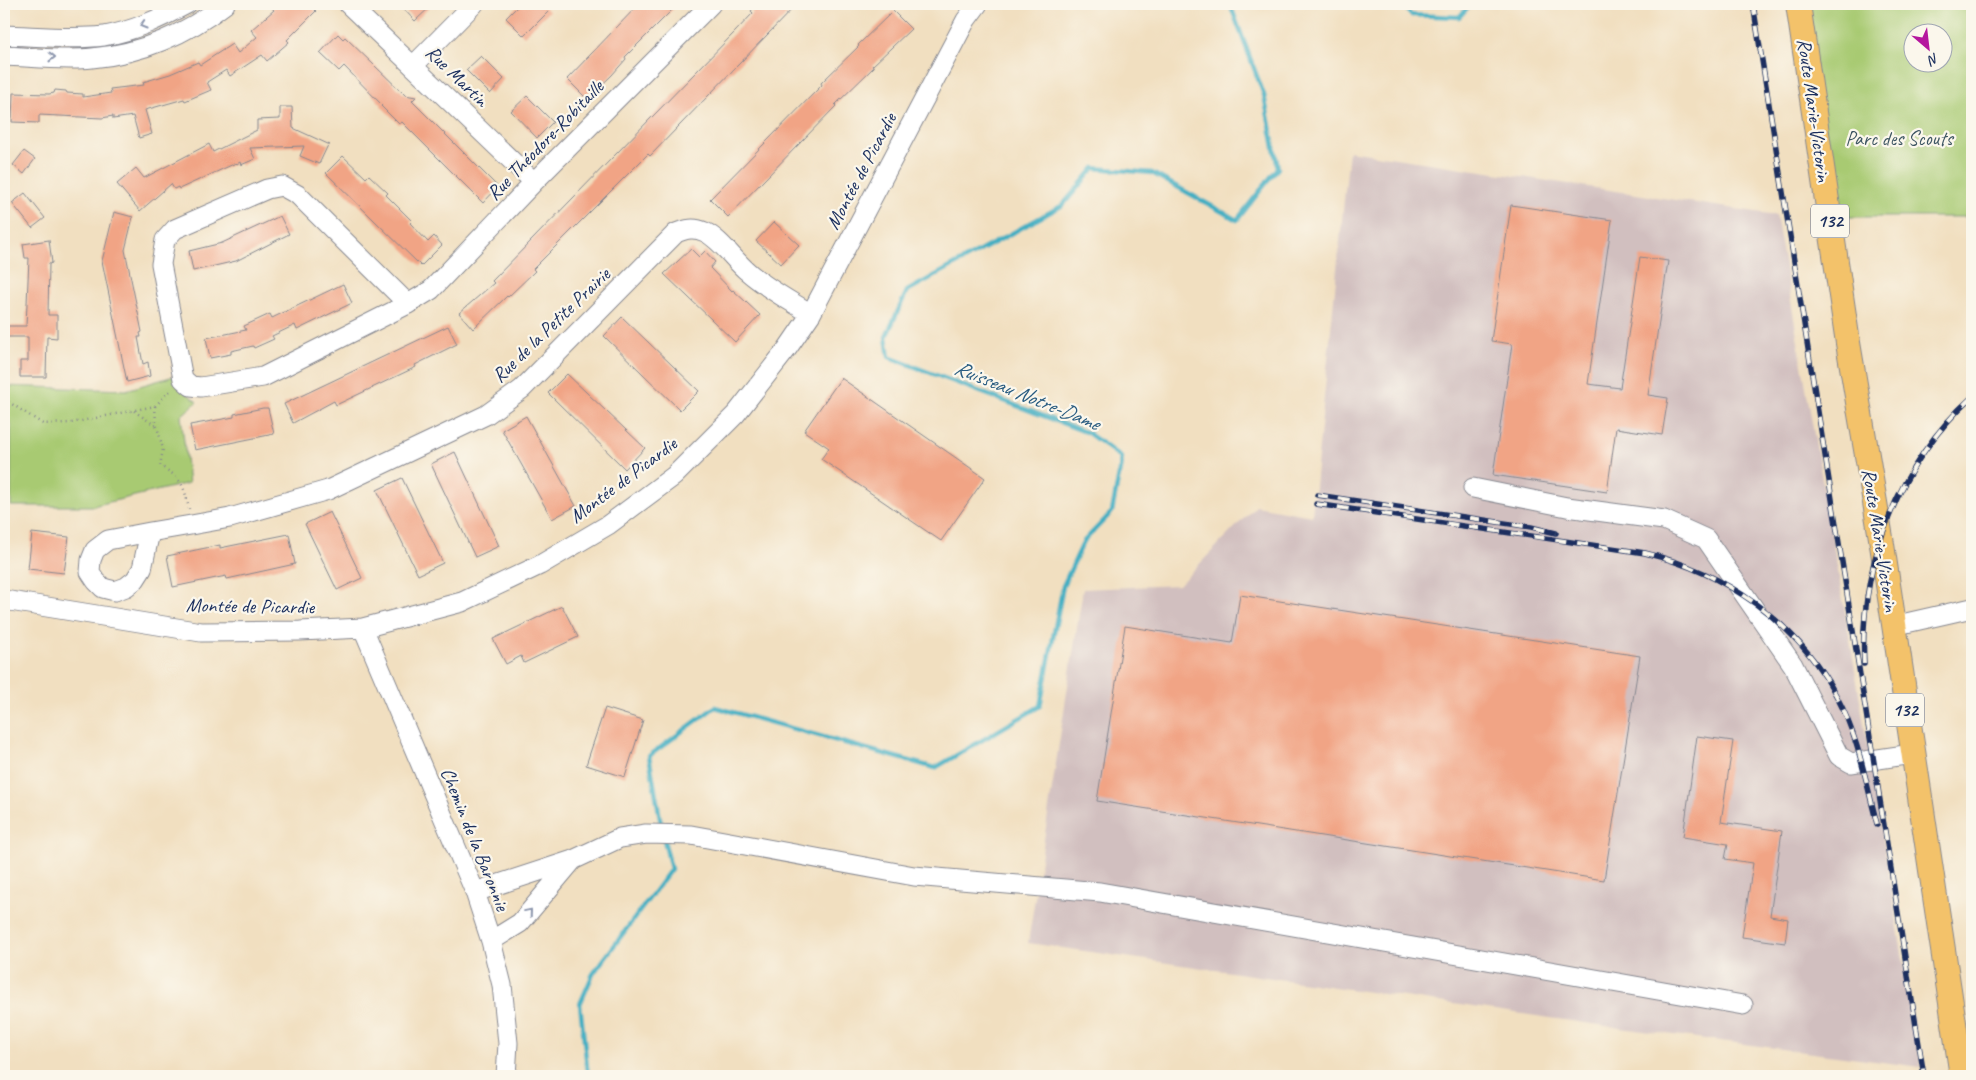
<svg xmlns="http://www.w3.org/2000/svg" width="1976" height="1080" font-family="Caveat,sans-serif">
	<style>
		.industrial { fill: #d1bfbf }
		.green { fill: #a8ca72; stroke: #627c68; fill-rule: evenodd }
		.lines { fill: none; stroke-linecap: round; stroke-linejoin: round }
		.stream { stroke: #44afc2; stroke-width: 4.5 }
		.building { fill: #f1a485 }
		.minor-casing { stroke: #86878f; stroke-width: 21 }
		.major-casing { stroke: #86878f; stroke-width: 26 }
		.path { stroke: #86878f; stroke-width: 2.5; stroke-dasharray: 1 4; stroke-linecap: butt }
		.minor { stroke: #fff; stroke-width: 19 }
		.major { stroke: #f3c26a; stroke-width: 24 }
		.rail-casing { stroke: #1b2f5e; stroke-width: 5.5 }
		.rail { stroke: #fbf7ec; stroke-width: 4; stroke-dasharray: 11; stroke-linecap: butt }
		.oneway { stroke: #8d97ae }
		.labels { text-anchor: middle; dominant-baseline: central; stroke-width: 4.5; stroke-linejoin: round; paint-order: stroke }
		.shield { fill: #fbf7ec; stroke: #5e6b89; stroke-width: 1 }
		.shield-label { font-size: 19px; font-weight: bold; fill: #1b2f5e }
		.street-label { font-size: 20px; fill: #1b2f5e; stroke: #fbf7ec }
		.park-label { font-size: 20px; fill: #3e5663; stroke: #fbf7ec }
		.water-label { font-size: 21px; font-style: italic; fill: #295c81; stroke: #fbf7ec }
	</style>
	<rect width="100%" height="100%" fill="#fbf7ec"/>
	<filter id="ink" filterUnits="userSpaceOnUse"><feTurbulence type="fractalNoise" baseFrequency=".02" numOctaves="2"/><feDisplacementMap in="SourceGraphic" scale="10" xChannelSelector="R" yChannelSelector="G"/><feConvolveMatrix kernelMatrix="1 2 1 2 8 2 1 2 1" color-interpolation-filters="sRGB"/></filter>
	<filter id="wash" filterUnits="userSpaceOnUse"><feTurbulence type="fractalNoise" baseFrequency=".0096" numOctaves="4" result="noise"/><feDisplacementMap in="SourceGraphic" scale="20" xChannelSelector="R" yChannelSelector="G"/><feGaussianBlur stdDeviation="1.12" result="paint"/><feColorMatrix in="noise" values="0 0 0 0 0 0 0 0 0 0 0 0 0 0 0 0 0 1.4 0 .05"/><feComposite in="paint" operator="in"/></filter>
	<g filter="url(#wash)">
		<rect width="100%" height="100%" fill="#f1dfc0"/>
		<path class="industrial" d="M1349,151L1776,215L1853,658L1921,1067L1620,1028L1028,943L1083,589L1179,585L1256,506L1312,516Z"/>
		<path class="green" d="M1804,4H1972V217H1836ZM1914,32H1944V62H1914Z
			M174,376V382L197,402L181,416L189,483L93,506H11V425L4,412V386L126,390Z"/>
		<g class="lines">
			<path class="stream" d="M1401,4L1411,15L1459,17L1471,4
				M662,830L649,756L715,707L935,768L1040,706L1063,586L1084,541L1112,512L1122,458L1088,433L889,357L886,337L907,291L1063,205L1094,168L1152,173L1237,220L1278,168L1264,95L1230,4
				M588,1076L580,1004L593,974L671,869L664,840"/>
		</g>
		<g id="blocks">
			<path class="building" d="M268,4H309L316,11L287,40L289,42L267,61L262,55L230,76L226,70L207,82L211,90L185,101L184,99L145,110L152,134L139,138L133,116L113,119V116L102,118L39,115V123L12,122L13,93L49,94L54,93L55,90L66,91L67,93L83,94V97L111,93L110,89L144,85L143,82L170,74L198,62L200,65L232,44L238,53L257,37L251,30L274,10Z
				M399,4H433L415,21Z
				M520,4H541L549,11L524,36L506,18Z
				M639,4H678L625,57L626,59L612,75L587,99L567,79Z
				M757,4H797L650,156L648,154L533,269L535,271L508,297L507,296L473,329L459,313L494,283L492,281L735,32L753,13L751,11Z
				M893,11L911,29L872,66L874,67L835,105L836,106L728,217L710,199L822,85L821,83L859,46L858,45Z
				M338,34L343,39L345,37L405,95L416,97L412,101L498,187L483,203L402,122L399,124L381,106L382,105L344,66L339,71L320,53Z
				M481,56L504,79L490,94L466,70Z
				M527,96L553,122L537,138L511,111Z
				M280,107H292L293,128L330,145H328L319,164L300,156L304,146L250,148L255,159L241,165L240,162L237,164L236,163L179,189L178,187L174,189L171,184L140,211L117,184L136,168L144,178L209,144L213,152L257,130V120L280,119Z
				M24,151L35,159L24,174L13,165Z
				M343,156L366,178L369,175L388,193L386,195L412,221L410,223L428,242L434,236L442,245L421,266L326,173Z
				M25,193L45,218L32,228L12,203Z
				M1511,205L1612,220L1588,384L1620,388L1640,257L1668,261L1648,395L1668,398L1662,435L1616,428L1607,492L1493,475L1512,344L1491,341Z
				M114,212L133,217L125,250L142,332L140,333L141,337H138L143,364L148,362L150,376L127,382L102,261Z
				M280,216L289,234L236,261L193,271L189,251L222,243Z
				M774,222L799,245L781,264L756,241Z
				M49,240L52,263L49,264L48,315H57V338L47,337L46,377H20V361H28V337H4V326H26L29,258H25L23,244Z
				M691,249L699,257L705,251L715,262L710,268L732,291L733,290L760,315L735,342L664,274Z
				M343,284L352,303L346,306L297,330L295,325L272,336L274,339L254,348L253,346L231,351V354L210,358L206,338L246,330L244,326L270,314L272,318Z
				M622,317L699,391L680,410L604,336Z
				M448,326L457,344L415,365L416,367L336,405L334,401L293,423L284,404Z
				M567,374L645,448L625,469L548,393Z
				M841,378L985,478L941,541L821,459L829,448L804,431Z
				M263,408H268L274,434L195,450L190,425L234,417V414Z
				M526,416L576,506L552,519L502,430Z
				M455,452L499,546L475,557L431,464Z
				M402,478L443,563L418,575L377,490Z
				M330,512L362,578L337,590L305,524Z
				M32,533L69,537L64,573L28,569Z
				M289,534L295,564L227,579L226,576L173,587L167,556L220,545V548Z
				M1240,595L1640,656L1604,880L1097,801L1125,626L1232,643Z
				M562,606L578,637L524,663L521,656L506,664L493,639Z
				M605,708L643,720L625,777L586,765Z
				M1697,736L1733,741L1721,822L1782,831L1770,916L1788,919L1785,943L1742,937L1753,863L1725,859L1728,844L1683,837Z"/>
		</g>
	</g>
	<g filter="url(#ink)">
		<use href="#blocks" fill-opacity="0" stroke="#86878f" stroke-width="1"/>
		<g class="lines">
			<g class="minor-casing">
				<path id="minor" d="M348,4L534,182
					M4,35C37,36 72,40 104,36C134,31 161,18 187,4
					M4,56C32,57 64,61 92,58C140,54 187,34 225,4
					M413,66L474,4
					M408,304L298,195L282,186L267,189L175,229L165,240L161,264L183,379L191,386L201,387L263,377L408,304L431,290L534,182L711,4
					M1473,488L1567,507L1664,520L1706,539L1793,665L1839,756L1851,763L1912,754
					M150,532L142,569L135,580L126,587L115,591L103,588L96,581L90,572L91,560L95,550L108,540L150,532L191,525L230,518L328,490L486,415L522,389L676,233C686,229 694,227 705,232C720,239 734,260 747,271C766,288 789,300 811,314
					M4,600L201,632L300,631L363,628L462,602L540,565L608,525L674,476L736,414L787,349L811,314L966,20L978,4
					M1893,626L1972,608
					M363,628L475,892L491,941L502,985L508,1043L506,1076
					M573,860L620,838L646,834L691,835L914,876L1100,892L1743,1005
					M475,892L573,860L520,923L491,941"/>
			</g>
			<g class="major-casing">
				<path id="major" d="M1798,4L1848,343L1881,538L1962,1076"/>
			</g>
			<path class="path" d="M4,399L43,424L71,423L155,406L171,390
				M155,406L156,423L163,449L160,466C182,478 184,485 189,509
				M134,411L156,426"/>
			<use href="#minor" class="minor"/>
			<use href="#major" class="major"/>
			<g class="rail-casing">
				<path id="rail" d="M1753,4L1924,1076
					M1317,495L1531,527L1556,533
					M1316,504L1645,553C1725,572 1798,623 1837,697C1858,736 1866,782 1877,824
					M1864,664C1859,565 1898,464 1972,397"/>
			</g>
			<use href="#rail" class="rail"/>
		</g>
		<defs><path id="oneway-chevron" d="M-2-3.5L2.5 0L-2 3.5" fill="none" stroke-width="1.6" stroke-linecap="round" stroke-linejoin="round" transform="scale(1.25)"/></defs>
		<g class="oneway">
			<use href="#oneway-chevron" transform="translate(143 25) rotate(164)"/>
			<use href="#oneway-chevron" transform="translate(52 57) rotate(1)"/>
			<use href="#oneway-chevron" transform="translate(529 912) rotate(-50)"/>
		</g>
	</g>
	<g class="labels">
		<g class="shield">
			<rect x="1811" y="204.5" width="38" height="33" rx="4"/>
			<rect x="1886" y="693.5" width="38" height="33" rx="4"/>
		</g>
		<g class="shield-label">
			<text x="1830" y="221">132</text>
			<text x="1905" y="710">132</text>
		</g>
		<g class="street-label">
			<text transform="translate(457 76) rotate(44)">Rue Martin</text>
			<text transform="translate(1814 110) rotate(82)">Route Marie-Victorin</text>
			<text transform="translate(545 140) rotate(-46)">Rue Théodore-Robitaille</text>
			<text transform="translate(861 171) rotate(-62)">Montée de Picardie</text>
			<text transform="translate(551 325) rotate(-44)">Rue de la Petite Prairie</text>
			<text transform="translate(623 480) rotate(-37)">Montée de Picardie</text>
			<text transform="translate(1880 540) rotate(81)">Route Marie-Victorin</text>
			<text transform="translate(250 606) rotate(1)">Montée de Picardie</text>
			<text transform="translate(475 839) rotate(68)">Chemin de la Baronnie</text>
		</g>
		<g class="park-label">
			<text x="1899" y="138">Parc des Scouts</text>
		</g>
		<g class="water-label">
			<text transform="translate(1027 395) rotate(22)">Ruisseau Notre-Dame</text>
		</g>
	</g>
	<rect width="1976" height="1080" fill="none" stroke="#fbf7ec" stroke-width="20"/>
	<g transform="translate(1928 48) rotate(152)"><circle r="24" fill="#fbf7ec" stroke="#a1a7b3"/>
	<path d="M0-4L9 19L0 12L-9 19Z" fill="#b5179e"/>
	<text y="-8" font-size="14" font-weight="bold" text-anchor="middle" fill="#1b2f5e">N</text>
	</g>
</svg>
